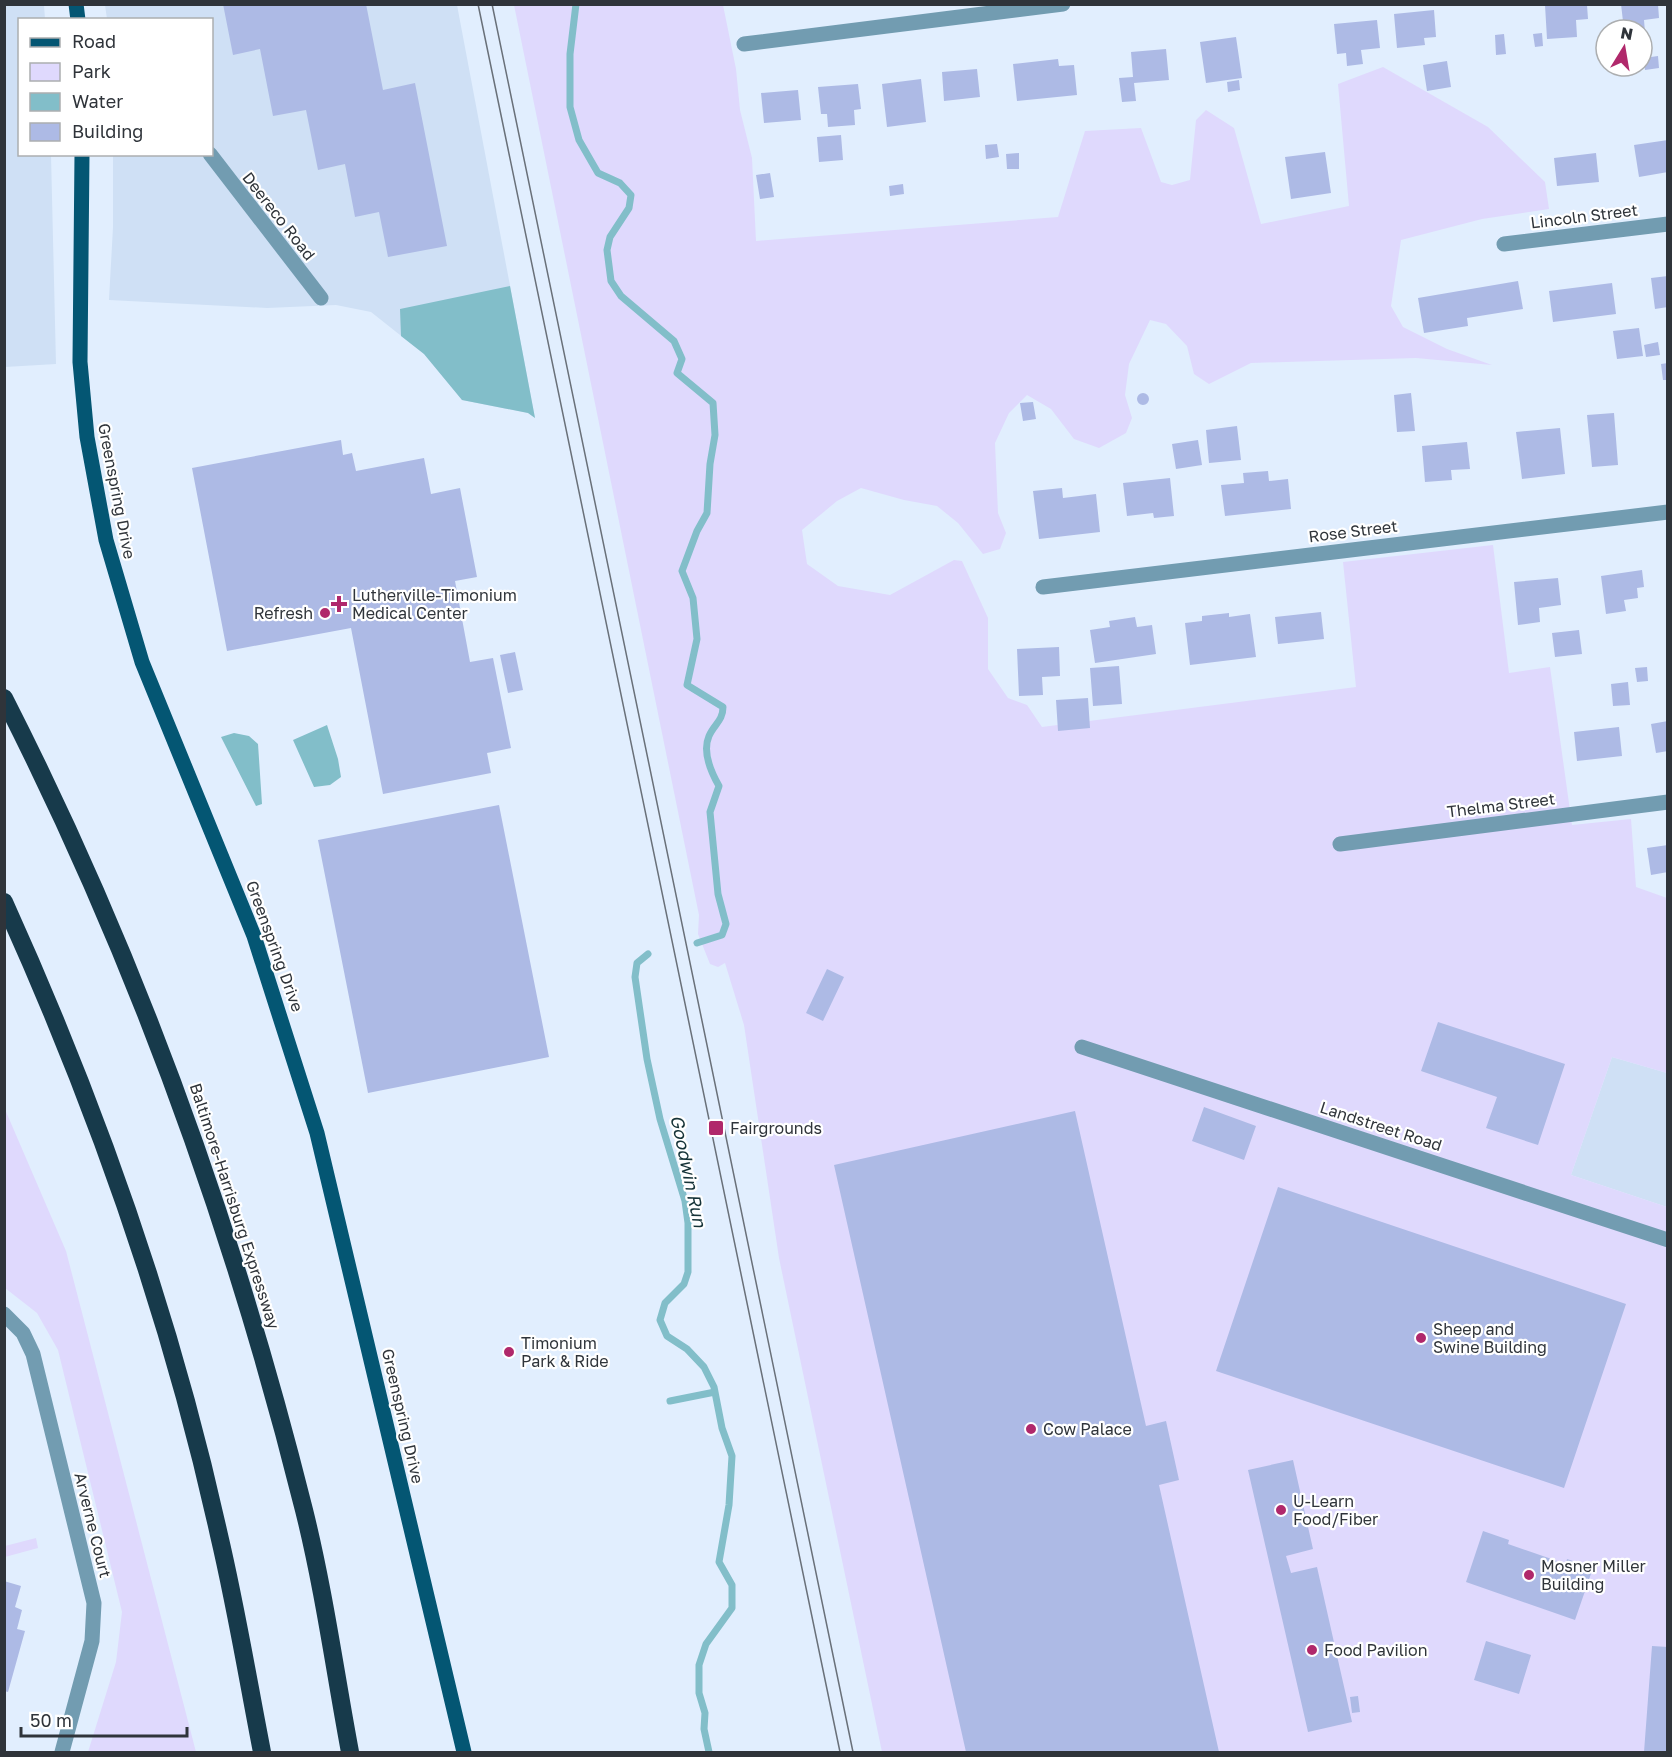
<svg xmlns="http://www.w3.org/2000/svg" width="1672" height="1757" font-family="'Golos Text',sans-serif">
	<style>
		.built { fill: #cfe0f5 }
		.green { fill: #dfd9fd }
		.water { fill: #82bec9 }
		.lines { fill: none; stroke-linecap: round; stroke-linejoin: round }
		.stream { stroke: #82bec9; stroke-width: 7 }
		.building { fill: #adbae5 }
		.minor { stroke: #729cb1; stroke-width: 15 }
		.major { stroke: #045673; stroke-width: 15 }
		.highway { stroke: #173a4b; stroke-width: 18 }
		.tram { stroke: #697079; stroke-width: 1.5 }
		.poi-dot { fill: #b0286b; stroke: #fff; stroke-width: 2 }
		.labels { text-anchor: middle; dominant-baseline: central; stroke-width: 4.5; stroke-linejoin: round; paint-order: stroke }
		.street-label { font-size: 16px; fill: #2f343a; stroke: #fff }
		.poi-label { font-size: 16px; fill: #2f343a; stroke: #fff; text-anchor: start }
		.water-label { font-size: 18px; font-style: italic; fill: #153338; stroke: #fff }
	</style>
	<rect width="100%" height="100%" fill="#e1eefe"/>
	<path class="built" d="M5,4L44,5L45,19L20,20V154L51,155L56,364L5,367Z
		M105,5H457L535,418L528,413L462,400L424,354L371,312L336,305L267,308L109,300L113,227V155L212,154V20L107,19Z
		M1612,1057L1667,1073V1207L1571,1175Z"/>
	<path class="green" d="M514,5H723L736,69L740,110L752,158L756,241L1058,217L1085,131L1141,128L1161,182L1172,185L1190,180L1196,120L1206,110L1234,128L1261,224L1349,206L1338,84L1383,67L1488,127L1545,182L1549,209L1482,219L1401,240L1391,306L1403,327L1447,349L1492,365L1416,358L1251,363L1209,384L1194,374L1187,346L1166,324L1150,320L1129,364L1125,395L1132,418L1126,433L1099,448L1074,439L1051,409L1027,395L1009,413L995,443L998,513L1006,533L1000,549L983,554L958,523L937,506L904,500L861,488L837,501L802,530L807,564L838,586L890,595L954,560L962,561L988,618V669L1008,698L1027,705L1042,727L1356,687L1343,562L1493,545L1509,673L1550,667L1572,825L1631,819L1636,887L1667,898V1073L1612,1057L1571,1175L1667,1207V1752H882L779,1258L744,1025L725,963L718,967L710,964L698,934L699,915Z
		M4,1107L66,1251L196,1752H88L116,1662L122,1612L58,1350L37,1313L5,1288Z
		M36,1538L38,1548L5,1557V1546Z"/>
	<path class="water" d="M510,286L535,418L528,413L462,400L424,354L401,336L400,309Z
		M327,725L338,759L341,777L330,785L314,787L293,740Z
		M234,733L249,736L258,744L262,804L256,806L221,737Z"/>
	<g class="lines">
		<path class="stream" d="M576,4L570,54V107L579,140L598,173L620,183L631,195L629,208L610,237L607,250L611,281L621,296L674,341L682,359L677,373L713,403L715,435L710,464L707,513L697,531L682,571L693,598L697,639L687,685L723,707C723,721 714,724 709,736C702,752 711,772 719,786L710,812L718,894L726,924L722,935L697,943
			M648,954L637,963L635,977L647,1059L660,1119L685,1201L688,1223V1272L684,1284L665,1303L660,1320L667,1336L687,1349L704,1367L714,1387L722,1428L732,1456L729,1505L719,1562L732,1585V1608L706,1644L699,1665V1693L705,1713L704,1729L709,1752
			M670,1401L715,1392"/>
	</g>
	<path class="building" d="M223,4H366L383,90L415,83L447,246L388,257L379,212L355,217L345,164L318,170L306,110L273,116L260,49L233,55Z
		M1621,4H1658L1659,18L1644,20L1645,32L1624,30Z
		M1545,5H1587L1588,19L1576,20L1577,37L1547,39Z
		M1434,10L1436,37L1424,38L1425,45L1397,48L1394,14Z
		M1377,20L1380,48L1361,50L1363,64L1347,66L1346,53L1337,54L1334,24Z
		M1542,33L1543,46L1535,47L1533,34Z
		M1504,34L1506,54L1496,55L1495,35Z
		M1236,37L1242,78L1206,83L1200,42Z
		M1166,49L1169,80L1134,83L1136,101L1122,102L1119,78L1133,77L1131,52Z
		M1658,56L1659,68L1645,70L1644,58Z
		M1058,59L1059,66L1074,65L1077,95L1017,101L1013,64Z
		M1447,61L1451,87L1427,91L1423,65Z
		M977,69L980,97L944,101L942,72Z
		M921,79L926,122L887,127L882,84Z
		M1239,80L1240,90L1228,92L1227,82Z
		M858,84L861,109L854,110L855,125L828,127L827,114H821L818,87Z
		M798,90L801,120L764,123L761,93Z
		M841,135L843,160L819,162L817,137Z
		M1668,140V172L1639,177L1634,145Z
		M997,144L999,157L986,159L985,145Z
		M1325,152L1331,193L1291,199L1285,157Z
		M1019,153V169H1007L1006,154Z
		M1596,153L1599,182L1557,186L1554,158Z
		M770,173L774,197L760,199L756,175Z
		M903,184L904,194L890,196L889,186Z
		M1668,276V307L1655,309L1651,278Z
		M1518,281L1523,309L1467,318L1468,326L1424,333L1418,298Z
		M1612,283L1616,314L1553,322L1549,291Z
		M1639,328L1643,356L1617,359L1613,331Z
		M1658,342L1660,355L1646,357L1644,345Z
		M1668,363V380H1663L1661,364Z
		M1137 399a6 6 0 1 1 12 0a6 6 0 1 1-12 0Z
		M1411,393L1415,431L1397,432L1394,395Z
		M1033,402L1036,419L1023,421L1020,403Z
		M1614,413L1618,465L1592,467L1587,415Z
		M1237,426L1241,460L1209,463L1206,430Z
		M1560,428L1565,474L1522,479L1516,432Z
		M341,440L343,455L352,453L356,471L424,458L431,494L460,488L477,577L455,581L470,662L493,658L511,748L487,753L491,773L383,794L351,628L227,651L192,468Z
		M1198,440L1202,465L1176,469L1172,444Z
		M1467,442L1470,469L1451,470L1452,480L1425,482L1422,446Z
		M1268,471L1269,481L1288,479L1291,509L1225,516L1221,485L1244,483L1243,473Z
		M1170,478L1174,516L1154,518L1153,513L1127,516L1123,483Z
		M1062,488L1063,498L1096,494L1100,532L1039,539L1033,491Z
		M1642,570L1644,587L1637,588L1638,598L1624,600L1626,611L1606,614L1601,576Z
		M1558,578L1561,605L1539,608L1540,622L1518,625L1514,582Z
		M1321,612L1324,639L1278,644L1275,617Z
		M1229,613V617L1250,614L1256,657L1190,665L1185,623L1202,621V616Z
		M1135,617L1137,627L1152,625L1156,654L1095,663L1090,630L1110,627L1109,621Z
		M1579,630L1582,654L1555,657L1552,633Z
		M1059,647L1060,676L1042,677L1043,695L1019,696L1017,649Z
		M515,652L523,690L508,693L500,655Z
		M1119,666L1122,704L1093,706L1090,668Z
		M1647,667L1648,681L1637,682L1635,668Z
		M1628,682L1630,705L1613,706L1611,684Z
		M1088,698L1090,728L1058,731L1056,700Z
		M1668,721V751L1656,753L1651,724Z
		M1619,727L1622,756L1577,761L1574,732Z
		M499,805L549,1057L368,1093L318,840Z
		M1668,845V872L1651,875L1647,848Z
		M827,969L844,977L823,1021L806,1013Z
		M1438,1022L1565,1064L1538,1145L1486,1128L1497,1097L1421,1071Z
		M1204,1107L1256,1126L1244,1160L1192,1141Z
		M1075,1111L1146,1426L1166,1421L1179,1480L1159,1485L1219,1752H966L834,1165Z
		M1278,1187L1626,1304L1564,1488L1216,1371Z
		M1293,1460L1313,1549L1286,1556L1291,1573L1317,1567L1352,1722L1308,1732L1248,1470Z
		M1483,1531L1509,1540L1508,1544L1566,1564L1567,1559L1593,1568L1575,1620L1466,1582Z
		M4,1581L21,1586L15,1607L22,1610L17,1629L25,1631L8,1692L4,1691Z
		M1486,1641L1531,1655L1519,1694L1474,1680Z
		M1652,1646L1668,1647V1752H1644Z
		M1358,1696L1360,1712L1352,1713L1350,1697Z"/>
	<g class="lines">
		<path class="minor" d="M744,44L1063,4
			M210,154L321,298
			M1504,244L1668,224
			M1043,587L1668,512
			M1340,844L1668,802
			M1082,1047L1668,1240
			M4,1314L23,1333L33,1354L94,1603L92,1641L62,1752"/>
		<path class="major" d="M76,4L78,20
			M82,154L80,362L87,437L106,540L142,662L254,936L317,1133L464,1752"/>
		<path class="highway" d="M4,698C136,957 234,1229 304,1510C324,1590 335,1672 350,1752
			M4,902C96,1105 171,1317 219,1535C236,1607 248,1680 262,1752"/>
		<path class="tram" d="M478,4L840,1752
			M492,4L853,1752"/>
	</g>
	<g class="poi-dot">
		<path d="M336 595h6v6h6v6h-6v6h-6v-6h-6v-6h6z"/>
		<circle cx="325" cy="613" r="6"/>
		<rect x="708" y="1120" width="16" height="16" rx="3"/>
		<circle cx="1421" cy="1338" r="6"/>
		<circle cx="509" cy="1352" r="6"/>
		<circle cx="1031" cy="1429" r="6"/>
		<circle cx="1281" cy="1510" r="6"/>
		<circle cx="1529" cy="1575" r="6"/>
		<circle cx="1312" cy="1650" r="6"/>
	</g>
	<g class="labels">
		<g class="street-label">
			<text transform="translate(279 216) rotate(52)">Deereco Road</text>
			<text transform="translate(1584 216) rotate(-7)">Lincoln Street</text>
			<text transform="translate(117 491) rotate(79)">Greenspring Drive</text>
			<text transform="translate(1353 531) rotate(-7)">Rose Street</text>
			<text transform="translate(1501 805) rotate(-7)">Thelma Street</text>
			<text transform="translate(275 946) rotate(70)">Greenspring Drive</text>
			<text transform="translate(1381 1126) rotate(18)">Landstreet Road</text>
			<text transform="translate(235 1206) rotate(72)">Baltimore-Harrisburg Expressway</text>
			<text transform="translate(403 1416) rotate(77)">Greenspring Drive</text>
			<text transform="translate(93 1525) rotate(76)">Arverne Court</text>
		</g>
		<g class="poi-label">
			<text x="352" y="595">Lutherville-Timonium<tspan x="352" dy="18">Medical Center</tspan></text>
			<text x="313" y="613" text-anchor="end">Refresh</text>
			<text x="730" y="1128">Fairgrounds</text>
			<text x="1433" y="1329">Sheep and<tspan x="1433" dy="18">Swine Building</tspan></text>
			<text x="521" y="1343">Timonium<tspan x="521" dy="18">Park &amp; Ride</tspan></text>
			<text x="1043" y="1429">Cow Palace</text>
			<text x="1293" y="1501">U-Learn<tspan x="1293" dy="18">Food/Fiber</tspan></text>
			<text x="1541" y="1566">Mosner Miller<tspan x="1541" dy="18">Building</tspan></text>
			<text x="1324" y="1650">Food Pavilion</text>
		</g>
		<g class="water-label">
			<text transform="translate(689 1171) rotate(78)">Goodwin Run</text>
		</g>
	</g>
	<rect width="1672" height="1757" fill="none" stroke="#2f343a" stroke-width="12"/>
	<rect x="18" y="18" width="195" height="138" fill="#ffffff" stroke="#acaeb0" stroke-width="1.5"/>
	<rect x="30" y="38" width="30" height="9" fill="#045673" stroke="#acaeb0" stroke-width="1.5"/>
	<text x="72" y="48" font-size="18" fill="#2f343a">Road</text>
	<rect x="30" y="63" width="30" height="18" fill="#dfd9fd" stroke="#acaeb0" stroke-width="1.5"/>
	<text x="72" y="78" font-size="18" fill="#2f343a">Park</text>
	<rect x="30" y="93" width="30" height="18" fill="#82bec9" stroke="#acaeb0" stroke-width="1.5"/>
	<text x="72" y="108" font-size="18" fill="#2f343a">Water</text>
	<rect x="30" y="123" width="30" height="18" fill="#adbae5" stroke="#acaeb0" stroke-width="1.5"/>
	<text x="72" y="138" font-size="18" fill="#2f343a">Building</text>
	<g transform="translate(1624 48) rotate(11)"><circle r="28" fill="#ffffff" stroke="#acaeb0" stroke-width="1.5"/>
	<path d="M0-4.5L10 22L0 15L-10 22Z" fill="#b0286b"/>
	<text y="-9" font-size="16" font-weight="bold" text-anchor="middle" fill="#2f343a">N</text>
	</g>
	<path d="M21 1727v9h166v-9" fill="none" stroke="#2f343a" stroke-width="3"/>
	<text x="30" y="1727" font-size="18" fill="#2f343a" stroke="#ffffff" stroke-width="4.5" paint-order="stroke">50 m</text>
</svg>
